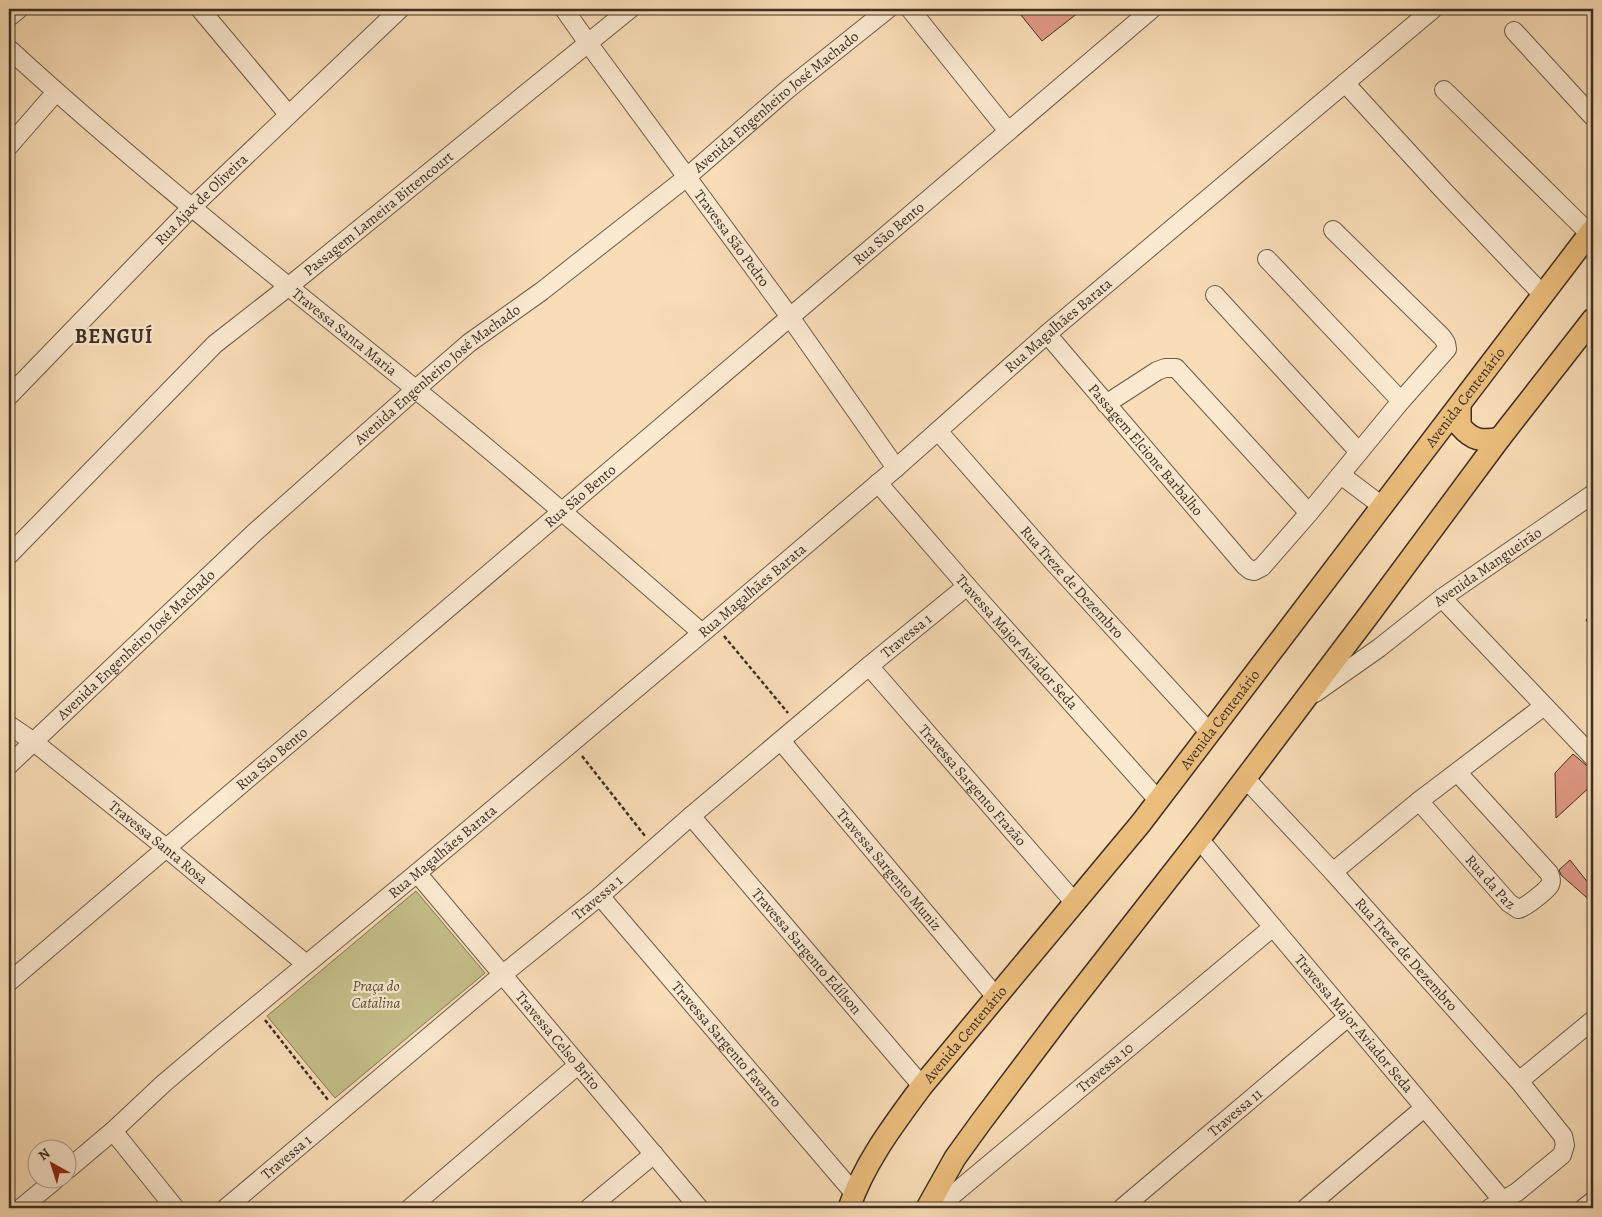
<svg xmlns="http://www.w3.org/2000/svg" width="1602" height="1217" font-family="Alegreya,serif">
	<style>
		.green { fill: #c5bf89; stroke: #817757 }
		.building { fill: #e09a84; stroke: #3d2f25 }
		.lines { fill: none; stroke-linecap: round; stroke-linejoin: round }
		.minor-casing { stroke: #6c5a4a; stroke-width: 20 }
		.major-casing { stroke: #3d2f25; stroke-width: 24 }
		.path { stroke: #3d2f25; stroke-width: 2.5; stroke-dasharray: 4 2.5; stroke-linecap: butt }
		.minor { stroke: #fbe9d0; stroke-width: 18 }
		.major { stroke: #ecbe7c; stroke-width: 21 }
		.labels { text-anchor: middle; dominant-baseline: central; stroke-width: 4.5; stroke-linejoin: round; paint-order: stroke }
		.street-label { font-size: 15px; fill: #3d2f25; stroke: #fbe9d0 }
		.park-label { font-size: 15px; font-style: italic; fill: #584c39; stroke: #fbe9d0 }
		.district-label { font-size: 20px; font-weight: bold; letter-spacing: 1px; fill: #3d2f25; stroke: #fbe9d0 }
	</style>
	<rect width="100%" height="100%" fill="#f9ddb7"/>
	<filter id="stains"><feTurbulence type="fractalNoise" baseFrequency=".004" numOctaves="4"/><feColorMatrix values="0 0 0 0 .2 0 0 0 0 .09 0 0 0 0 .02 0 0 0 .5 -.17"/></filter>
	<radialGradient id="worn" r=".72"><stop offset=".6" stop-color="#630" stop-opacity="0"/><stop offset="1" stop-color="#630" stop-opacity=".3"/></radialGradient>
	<path class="green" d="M416,891L485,973L335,1098L267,1016Z"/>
	<path class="building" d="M1016,9H1083L1042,41Z
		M1573,754L1593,771V784L1556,818L1555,773Z
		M1570,860L1593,889V903L1561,875L1559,870Z"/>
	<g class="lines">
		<g class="minor-casing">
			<g id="minor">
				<path d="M200,9L288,114"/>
				<path id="s1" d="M564,9L588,43L790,317L896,468"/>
				<path d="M910,9L1008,131"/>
				<path d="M9,17L19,9"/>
				<path d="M1514,31L1593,117"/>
				<path id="s2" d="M9,49C139,168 277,277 414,388C512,467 607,550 702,633"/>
				<path d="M1345,83L1442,189L1543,295"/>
				<path d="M1444,90L1590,234"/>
				<path d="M9,146L56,92"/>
				<path d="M1267,259L1401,401"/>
				<path d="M1215,295L1359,452"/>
				<path id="s3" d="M1047,334L1245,566L1250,570L1254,571L1262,567L1309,513L1401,401L1447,349L1446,343L1442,337L1333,230"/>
				<path id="s4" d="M9,396L191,208L400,9"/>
				<path d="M1106,404L1157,371L1165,368H1176L1309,513"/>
				<path id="s5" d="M938,431L1055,564L1209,732"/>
				<path d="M1341,475L1382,506"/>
				<path id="s6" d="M878,483L967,586L1158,800"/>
				<path id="s7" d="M9,555L215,344L288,287L630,9"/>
				<path d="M1442,598L1593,757"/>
				<path id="s8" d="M869,666L1075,903"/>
				<path id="s9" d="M1315,693L1379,648L1442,598L1593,494"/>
				<path id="s10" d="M9,725L34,742L166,848L306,964"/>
				<path id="s11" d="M781,741L997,998"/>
				<path id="s12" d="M9,765L254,533L416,389L469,343L542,291L687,177L788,89L888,9"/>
				<path id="s13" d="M1245,778L1333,872L1519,1081L1563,1136L1565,1145L1562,1155L1517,1192L1490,1208"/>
				<path id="s14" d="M1419,801L1509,903L1518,909C1525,908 1546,891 1550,885C1552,880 1551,877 1549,873L1458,773"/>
				<path id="s15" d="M691,816L922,1086"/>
				<path id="s16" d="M1199,839L1509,1208"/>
				<path d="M1333,872L1419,801L1544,706"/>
				<path id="s17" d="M417,873L699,1208"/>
				<path id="s18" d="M600,896L854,1193"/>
				<path id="s19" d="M9,982L1152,9"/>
				<path d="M1519,1081L1593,1020"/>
				<path d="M113,1131L175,1208"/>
				<path id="s20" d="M68,1169L113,1131L163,1084L216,1039L417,873L714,623L896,468L1047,334L1433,9"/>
				<path d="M21,1208L55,1180"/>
				<path id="s21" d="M226,1208L502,975L600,896L691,816L869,666L967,586"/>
				<path d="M410,1208L578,1065"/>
				<path d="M589,1208L654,1154"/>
				<path id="s22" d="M937,1208L1273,927"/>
				<path id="s23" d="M1122,1208L1348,1017"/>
				<path d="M1306,1208L1424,1108"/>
				<path d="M1584,1208L1593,1201"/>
			</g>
		</g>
		<g class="major-casing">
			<g id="major">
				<path d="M1460,405V426C1472,440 1481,442 1500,438"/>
				<path id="s24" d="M849,1208C864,1163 894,1124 922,1086L1141,823L1593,229"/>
				<path d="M927,1208L955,1158L981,1122L1064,1012L1204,833L1371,612L1500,438L1593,319"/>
			</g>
		</g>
		<path class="path" d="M1593,616L1587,620L1593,629
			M724,636L788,713
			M582,756L645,836
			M265,1020L328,1100"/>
		<use href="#minor" class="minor"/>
		<use href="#major" class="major"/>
	</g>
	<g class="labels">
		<g class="street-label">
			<text stroke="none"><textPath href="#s12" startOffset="1015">Avenida Engenheiro José Machado</textPath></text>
			<text stroke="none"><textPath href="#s4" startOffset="275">Rua Ajax de Oliveira</textPath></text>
			<text stroke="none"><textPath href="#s7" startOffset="504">Passagem Lameira Bittencourt</textPath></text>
			<text stroke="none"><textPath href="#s19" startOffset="1155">Rua São Bento</textPath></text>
			<text stroke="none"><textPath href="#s1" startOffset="284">Travessa São Pedro</textPath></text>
			<text stroke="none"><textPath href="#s20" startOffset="1301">Rua Magalhães Barata</textPath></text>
			<text stroke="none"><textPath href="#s2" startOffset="439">Travessa Santa Maria</textPath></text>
			<text stroke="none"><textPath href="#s12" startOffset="580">Avenida Engenheiro José Machado</textPath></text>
			<text stroke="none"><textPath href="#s24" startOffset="1020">Avenida Centenário</textPath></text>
			<text stroke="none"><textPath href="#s3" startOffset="152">Passagem Elcione Barbalho</textPath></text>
			<text stroke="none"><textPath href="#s19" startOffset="750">Rua São Bento</textPath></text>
			<text stroke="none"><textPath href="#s9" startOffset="214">Avenida Mangueirão</textPath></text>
			<text stroke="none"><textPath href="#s5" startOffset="202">Rua Treze de Dezembro</textPath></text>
			<text stroke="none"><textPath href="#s20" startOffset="896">Rua Magalhães Barata</textPath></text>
			<text stroke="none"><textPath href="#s21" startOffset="889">Travessa 1</textPath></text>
			<text stroke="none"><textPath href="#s6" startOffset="211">Travessa Major Aviador Seda</textPath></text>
			<text stroke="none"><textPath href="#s12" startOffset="175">Avenida Engenheiro José Machado</textPath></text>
			<text stroke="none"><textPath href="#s24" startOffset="615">Avenida Centenário</textPath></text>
			<text stroke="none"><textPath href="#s19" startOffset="345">Rua São Bento</textPath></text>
			<text stroke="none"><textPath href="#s8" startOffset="158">Travessa Sargento Frazão</textPath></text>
			<text stroke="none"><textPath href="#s10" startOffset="190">Travessa Santa Rosa</textPath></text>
			<text stroke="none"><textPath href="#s20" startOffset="491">Rua Magalhães Barata</textPath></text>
			<text stroke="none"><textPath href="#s11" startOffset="168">Travessa Sargento Muniz</textPath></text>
			<text stroke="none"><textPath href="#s14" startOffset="108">Rua da Paz</textPath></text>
			<text stroke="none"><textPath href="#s21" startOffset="484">Travessa 1</textPath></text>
			<text stroke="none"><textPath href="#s15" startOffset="178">Travessa Sargento Edílson</textPath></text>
			<text stroke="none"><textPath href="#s13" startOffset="239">Rua Treze de Dezembro</textPath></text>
			<text stroke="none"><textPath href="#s16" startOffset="241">Travessa Major Aviador Seda</textPath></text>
			<text stroke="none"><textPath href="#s24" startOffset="210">Avenida Centenário</textPath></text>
			<text stroke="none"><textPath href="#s17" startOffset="219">Travessa Celso Brito</textPath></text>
			<text stroke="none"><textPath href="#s18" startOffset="195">Travessa Sargento Favarro</textPath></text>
			<text stroke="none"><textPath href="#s22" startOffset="219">Travessa 10</textPath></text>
			<text stroke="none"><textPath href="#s23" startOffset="148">Travessa 11</textPath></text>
			<text stroke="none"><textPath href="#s21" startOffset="79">Travessa 1</textPath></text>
		</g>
		<g class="park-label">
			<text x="376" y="986">Praça do<tspan x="376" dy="17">Catalina</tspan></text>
		</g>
		<g class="district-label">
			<text x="114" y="336">BENGUÍ</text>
		</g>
	</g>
	<rect width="1602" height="1217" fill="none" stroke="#f9ddb7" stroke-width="30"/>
	<rect x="10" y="10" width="1582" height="1197" fill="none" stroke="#3d2f25" stroke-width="2.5"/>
	<rect x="15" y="15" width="1572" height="1187" fill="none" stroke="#3d2f25"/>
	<g transform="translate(52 1164) rotate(321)"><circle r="24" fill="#fbe9d0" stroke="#af9f8c"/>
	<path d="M0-4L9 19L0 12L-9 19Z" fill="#8f2418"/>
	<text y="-8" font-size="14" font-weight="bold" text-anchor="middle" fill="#3d2f25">N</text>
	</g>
	<rect width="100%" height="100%" filter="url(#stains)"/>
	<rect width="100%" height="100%" fill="url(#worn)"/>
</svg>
